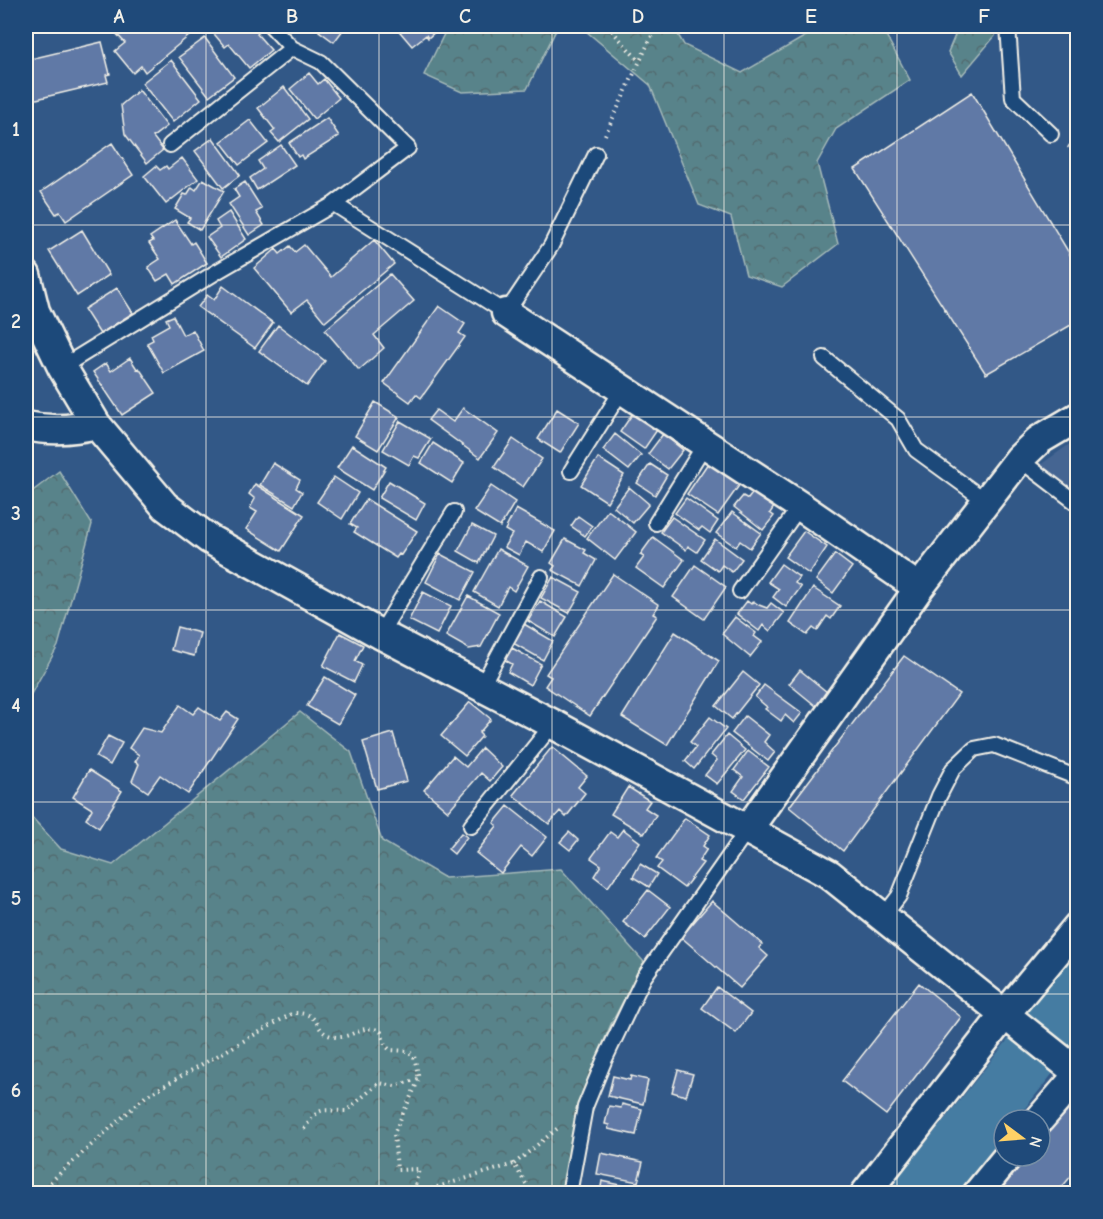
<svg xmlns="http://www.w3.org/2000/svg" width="1103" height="1219" font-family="'Comic Neue',sans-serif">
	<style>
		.built { fill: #446592 }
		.forest { fill: url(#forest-crowns); stroke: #a6bab9; stroke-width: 1.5 }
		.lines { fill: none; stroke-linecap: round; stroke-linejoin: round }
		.river { stroke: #457ca2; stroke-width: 56 }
		.building { fill: #6079a6; stroke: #f4f1e8; stroke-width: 1.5 }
		.lane-casing { stroke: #f4f1e8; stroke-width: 18 }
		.street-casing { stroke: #f4f1e8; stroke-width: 33 }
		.path { stroke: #f4f1e8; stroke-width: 4; stroke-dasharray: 1.5 4.5; stroke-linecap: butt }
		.lane { stroke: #1f4a7a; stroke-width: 14 }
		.street { stroke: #1f4a7a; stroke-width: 28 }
		.grid { fill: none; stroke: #f4f1e8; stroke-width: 1.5; stroke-opacity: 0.55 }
		.neatline { fill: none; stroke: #f4f1e8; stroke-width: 2 }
		.grid-label { font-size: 20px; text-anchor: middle; font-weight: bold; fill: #f4f1e8 }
	</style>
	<defs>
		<pattern id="forest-crowns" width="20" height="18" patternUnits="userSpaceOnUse" patternTransform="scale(1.5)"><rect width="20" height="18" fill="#58838a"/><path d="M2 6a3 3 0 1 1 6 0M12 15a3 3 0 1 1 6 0" fill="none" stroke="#526b6f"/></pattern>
	</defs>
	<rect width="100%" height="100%" fill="#325887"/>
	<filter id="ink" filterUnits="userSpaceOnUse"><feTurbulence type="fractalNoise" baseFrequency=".0167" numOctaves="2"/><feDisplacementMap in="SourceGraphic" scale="12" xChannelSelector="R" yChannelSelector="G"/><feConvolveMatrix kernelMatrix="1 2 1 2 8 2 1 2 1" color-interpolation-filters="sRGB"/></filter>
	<g filter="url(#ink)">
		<path class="built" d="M1077,439V493L1040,465Z"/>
		<path class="forest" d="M445,26H558L527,89L462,92L424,75L444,34Z
			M580,26H673L684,45L742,73L823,26H881L910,80L836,129L817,163L838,244L782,287L746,275L731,217L699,205L650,85Z
			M959,26H994L995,36L962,75L948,52Z
			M59,471L92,524L58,646L26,703V496Z
			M300,712L351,752L382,841L445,878L561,869L644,962L611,1024L582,1093L564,1193H26V811L61,849L113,865Z"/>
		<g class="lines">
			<path class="river" d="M921,1194L1034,1052L1078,988"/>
		</g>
		<path class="building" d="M121,26H201L145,72L141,66L133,73L115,51L125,43L114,31Z
			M212,26H254L259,32L257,34L271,50L249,68L229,44L225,47L209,28Z
			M323,26H346L334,42L319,31Z
			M395,26H435L438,29L428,38L426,35L412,46Z
			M205,38L234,77L209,96L179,57Z
			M102,42L110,74L106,75L108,82L28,101L26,91V60Z
			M171,60L201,99L173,122L142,83Z
			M309,73L318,84L324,79L339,98L314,119L290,89Z
			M284,87L308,119L279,142L271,133L275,130L258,108Z
			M139,90L167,126L153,137L163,150L147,163L125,134L121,105Z
			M972,92L1078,268V321L986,374L855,169Z
			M327,118L339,136L303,159L301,155L298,157L289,143Z
			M250,120L268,143L239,165L221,142Z
			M213,138L240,175L223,188L195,151Z
			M112,143L133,175L66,221L60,212L56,214L41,192Z
			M281,145L295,165L257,190L250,178L263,169L258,161Z
			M182,158L198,179L166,204L144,176L156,166L160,170L166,166L168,169Z
			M203,179L224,191L200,230L187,222L190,218L175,209L184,194L187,195L192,187L196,190Z
			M245,182L262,209L256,212L264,225L249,235L229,204L239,197L234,189Z
			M229,212L246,239L221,257L207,237L220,228L216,221Z
			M175,220L191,244L194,242L207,263L175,284L169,274L157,281L148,267L160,259L149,243L153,241L150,237Z
			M82,230L109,275L77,296L49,251Z
			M374,240L394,264L325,322L307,300L291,312L254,268L276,249L280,254L290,246L295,252L304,245L331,277Z
			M390,274L414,301L374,335L384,348L359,370L325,330Z
			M223,286L273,323L255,348L198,307L207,295L214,300Z
			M117,288L133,313L100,334L84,309Z
			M439,306L465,324L459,333L465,337L421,398L416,394L410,402L384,383Z
			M173,316L183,335L193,330L204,351L164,373L147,343L153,340L151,335L169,325L166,319Z
			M278,325L325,361L307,386L259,351Z
			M130,358L137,369L139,368L156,393L122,415L93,372L106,363L111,371Z
			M375,402L399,417L378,450L355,436Z
			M463,408L498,433L480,458L428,420L436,410L453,422Z
			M557,409L579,423L560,453L538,439Z
			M633,413L657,430L644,449L620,432Z
			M400,421L431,439L419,458L414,456L409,465L383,450Z
			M615,434L641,455L629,470L603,450Z
			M663,434L683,450L668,469L648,454Z
			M513,439L542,459L523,487L494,467Z
			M433,443L464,463L452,483L421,463Z
			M352,445L386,467L372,490L337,468Z
			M598,458L624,475L607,502L581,485Z
			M273,463L300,480L296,488L302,492L294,506L260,485Z
			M708,463L743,480L718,515L687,494Z
			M650,464L667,475L655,495L637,483Z
			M334,477L358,493L342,519L317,502Z
			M389,481L425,503L416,520L379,498Z
			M255,484L304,515L281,551L246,529L257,512L250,508L255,499L249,494Z
			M491,486L515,502L500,527L474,511Z
			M629,487L649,504L633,523L614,507Z
			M754,491L774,507L770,513L774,516L763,530L734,507L743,496L748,499Z
			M686,498L718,521L710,533L702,527L699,530L675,513Z
			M366,499L417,531L401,555L399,554L396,558L354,532L357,528L350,524Z
			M516,509L555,531L543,552L526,542L519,555L504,547L512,534L505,530Z
			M608,510L636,532L615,560L587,538Z
			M732,512L761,533L750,548L740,541L736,547L716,533Z
			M578,516L592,526L585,536L571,526Z
			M672,517L705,540L697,552L688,546L686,550L661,532Z
			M472,525L493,536L479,563L458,551Z
			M804,531L827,547L809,574L785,557Z
			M653,537L684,560L664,588L636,568L644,557L640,555Z
			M565,539L586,550L584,553L596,560L582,586L552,570L555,566L551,563Z
			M715,539L742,559L732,572L722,565L718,571L701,559Z
			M498,549L528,566L514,591L508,587L498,606L474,592Z
			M440,554L475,572L460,600L426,582Z
			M835,554L852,567L833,593L816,580Z
			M781,564L799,577L795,583L801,587L786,607L773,597L779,589L768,582Z
			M695,565L726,587L704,619L673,597Z
			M613,574L659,605L653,614L657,616L590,716L545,686L551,677L546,674Z
			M553,577L581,592L569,613L541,598Z
			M813,588L840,606L831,619L827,616L817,631L813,628L807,635L790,623Z
			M423,592L451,606L437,634L409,620Z
			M468,596L499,613L481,647L469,649L446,636Z
			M540,601L567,617L555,637L528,621Z
			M747,601L751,604L753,601L759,605L767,608L771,603L784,613L770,631L763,625L759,631L737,614Z
			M735,617L756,633L754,636L762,642L750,657L722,634Z
			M524,624L553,641L543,660L513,643Z
			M177,627L200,633L194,656L171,650Z
			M675,632L719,661L667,745L622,717Z
			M340,633L363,645L355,661L362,665L354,682L323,666Z
			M512,648L541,664L530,685L508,672L512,664L505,660Z
			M904,656L959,694L843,851L789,807Z
			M800,670L827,692L816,706L789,684Z
			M743,672L759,685L732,719L716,706Z
			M325,677L355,695L338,724L307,706Z
			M764,685L802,713L794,723L785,715L781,721L765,709L767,707L755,697Z
			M470,702L491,719L479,733L482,736L465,756L441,736Z
			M180,705L193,714L199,707L220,721L227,712L238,719L188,794L160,775L148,792L132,781L139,764L135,762L139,755L129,748L142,728L161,733Z
			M745,716L769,735L764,742L775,752L768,761L732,733Z
			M710,717L726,729L694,769L685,761L696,747L690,742Z
			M393,733L407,781L377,789L363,742Z
			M727,735L745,750L717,784L705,775L717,760L711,755Z
			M108,736L122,743L110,765L96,757Z
			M552,747L587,776L578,787L585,793L566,817L560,811L549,824L513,795Z
			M482,748L502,767L490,781L481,773L448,811L424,790L453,756L466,767Z
			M748,751L769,767L744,799L733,791L743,777L734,770Z
			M89,770L122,791L99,828L86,819L92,809L73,797Z
			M628,787L650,801L645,808L656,815L644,834L611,814Z
			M508,806L547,837L532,856L521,847L501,873L476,853L497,826L494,823Z
			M685,818L710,835L703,846L707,849L699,861L703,863L684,888L657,868L662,862L656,858Z
			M623,829L640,842L608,887L594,876L601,865L591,858L610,832L617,837Z
			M569,832L578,840L570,850L560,842Z
			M461,833L467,837L454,854L448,849Z
			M640,864L657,874L649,887L633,877Z
			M648,890L670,907L645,939L623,922Z
			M712,901L762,944L759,948L768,956L740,988L681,937Z
			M919,983L961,1017L886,1115L842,1081Z
			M717,987L751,1013L736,1033L702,1008Z
			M678,1070L693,1074L686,1096L672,1092Z
			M613,1076L630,1080L631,1076L648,1080L643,1104L608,1096Z
			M1073,1101L1078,1105V1168L1056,1194H997L1028,1156H1040V1141Z
			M622,1104L642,1109L636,1135L608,1129L609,1125L605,1124L609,1106L621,1108Z
			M601,1153L643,1162L638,1182L597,1174Z
			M602,1181L635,1188L634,1194L600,1193Z"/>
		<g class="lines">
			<g class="lane-casing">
				<path id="lane" d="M1008,26L1013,98L1051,134
					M170,145L292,48
					M334,204L506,313L551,246L596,154
					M824,358L898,419L916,450L986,501
					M62,367L218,271L334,204L408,148L321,62L292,48L271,26
					M1019,459L1078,504
					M571,471L622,390
					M656,523L705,444
					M740,591L800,506
					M380,634L454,512
					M481,687L541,577
					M471,826L553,724
					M883,917L899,896L939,796L953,769L974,749L994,745L1078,778
					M569,1194L585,1107L604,1061L644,977L748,829"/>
			</g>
			<g class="street-casing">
				<path id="street" d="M26,275L35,311L62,367L96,424L165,506L209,539L380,634L553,724L829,874L1078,1073
					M506,313L800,506L919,588
					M26,426C49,431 73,430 96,424
					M748,829L919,588L1019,459L1039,440L1078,417
					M1039,1120L1078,1075
					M865,1194L1005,1014L1078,926
					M977,1194L1008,1156"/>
			</g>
			<path class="path" d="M608,26L639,61
				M605,135L656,27
				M1068,146L1078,152
				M304,1129C321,1105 319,1111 346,1111L379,1083L395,1086L418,1079
				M514,1164L558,1128
				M37,1194L146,1096L293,1013C325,1012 311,1034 336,1037C352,1039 365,1021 381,1032L385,1045L390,1050L408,1051L414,1056L419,1079L394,1133L397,1170L419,1169L413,1194
				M414,1194L514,1164L532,1194"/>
			<use href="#lane" class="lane"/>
			<use href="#street" class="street"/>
		</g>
	</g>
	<path class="grid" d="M206,26V1194M379,26V1194M552,26V1194M724,26V1194M897,26V1194M26,225H1078M26,417H1078M26,610H1078M26,802H1078M26,994H1078"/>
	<rect width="1103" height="1219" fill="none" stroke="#1f4a7a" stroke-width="66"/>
	<g transform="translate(1022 1138) rotate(106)"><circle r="28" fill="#1f4a7a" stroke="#748da6" stroke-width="1.5"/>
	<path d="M0-4.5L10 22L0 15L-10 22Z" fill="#ffd166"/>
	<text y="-9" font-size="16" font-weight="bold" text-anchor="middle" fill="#f4f1e8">N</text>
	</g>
	<rect x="33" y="33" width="1037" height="1153" class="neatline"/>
	<g class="grid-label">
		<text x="119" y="23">A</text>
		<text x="292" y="23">B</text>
		<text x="465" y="23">C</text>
		<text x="638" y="23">D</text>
		<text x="811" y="23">E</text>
		<text x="984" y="23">F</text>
		<text x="16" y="136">1</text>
		<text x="16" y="328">2</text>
		<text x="16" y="520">3</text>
		<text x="16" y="712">4</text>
		<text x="16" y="905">5</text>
		<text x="16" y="1097">6</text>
	</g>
</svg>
